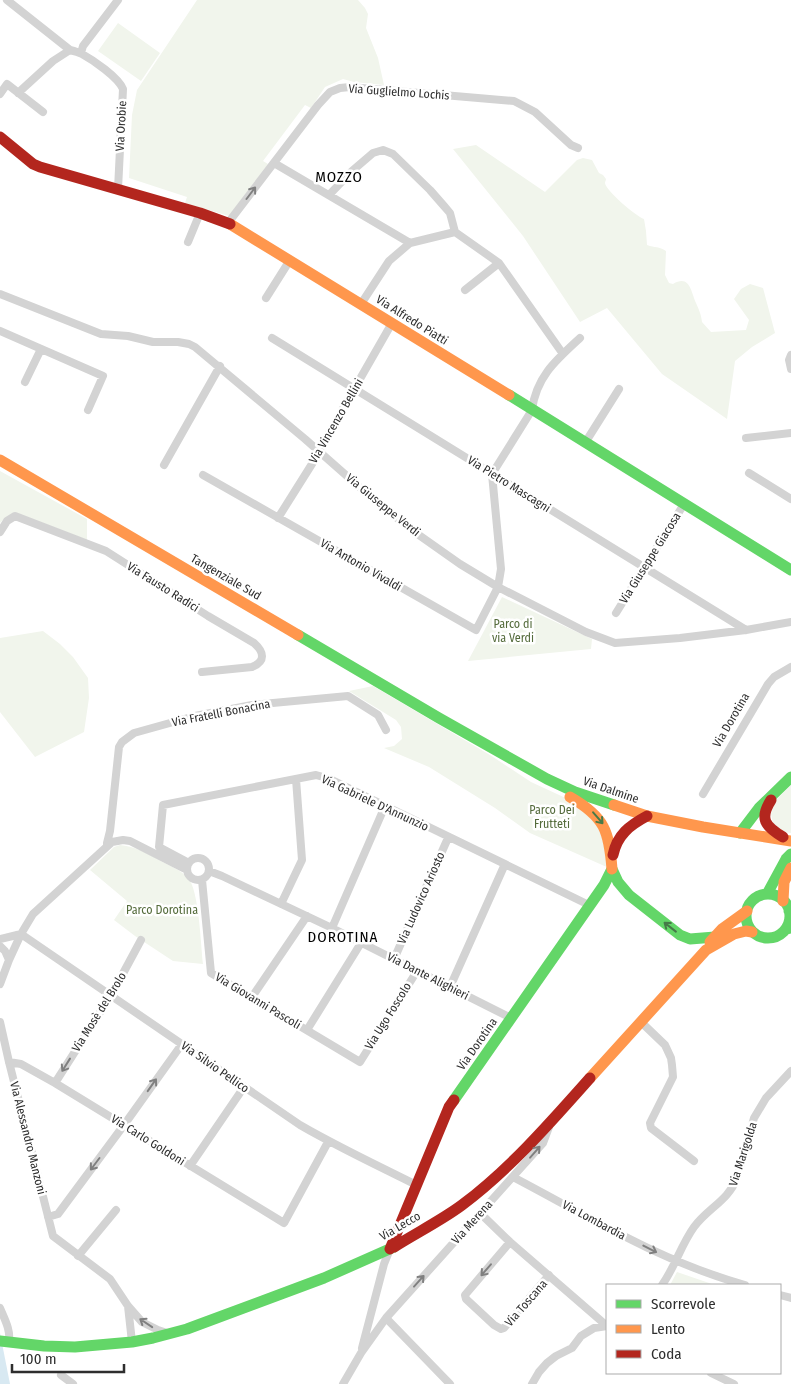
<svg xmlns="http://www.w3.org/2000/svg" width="791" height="1384" font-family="'Fira Sans Condensed',sans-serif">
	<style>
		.green { fill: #f1f5ec }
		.water { fill: #d8e9f2 }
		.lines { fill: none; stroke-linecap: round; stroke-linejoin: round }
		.street { stroke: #d3d3d3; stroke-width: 8 }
		.fast { stroke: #63d668; stroke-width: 11 }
		.slow { stroke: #ff974d; stroke-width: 11 }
		.jam { stroke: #b3261e; stroke-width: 11 }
		.oneway { stroke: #808080 }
		.oneway2 { stroke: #467a48 }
		.labels { text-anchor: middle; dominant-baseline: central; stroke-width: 5; stroke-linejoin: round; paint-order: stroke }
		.street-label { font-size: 12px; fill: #2e2e2e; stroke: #fff }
		.park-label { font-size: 12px; fill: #546b3b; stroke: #fff }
		.quarter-label { font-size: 15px; letter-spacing: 1px; fill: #000; stroke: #fff }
	</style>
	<rect width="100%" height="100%" fill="#fff"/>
	<path class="green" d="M197,0H358L365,8L368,14L366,28L378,58L384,85L354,82L343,79L325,87L311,108L305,105L263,161L268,164L229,216L185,203L187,197L129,178L132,115L137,90Z
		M118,23L160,53L141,81L98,51Z
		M476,145L545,192L577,160L583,158L592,160L599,173L603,175L606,179C606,180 605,182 605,183C606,191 636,216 644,219L646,231L647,245C655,248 659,246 666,251L665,275L669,283L673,284C690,274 691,292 696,303C699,310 701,314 702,322L711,332L746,330L749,320L734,299L741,289L750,284L763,288L775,333L752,347L735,361L727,419L662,374L607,308L580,322L523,236L453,149Z
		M0,471L87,519V540L25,516C14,513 8,514 0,523Z
		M502,597L592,639L591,649L468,661Z
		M43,631L60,644L73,657L88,678L89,698L84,732L35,757L0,712V638Z
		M373,686L490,755L531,782L570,800L582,807L600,829L609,868L530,833L495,808L429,767L384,748L394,746L402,739L401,727L396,720L349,691Z
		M791,785V833L783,832L773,823L771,814L776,800Z
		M120,845C133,846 147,853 159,860C168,865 181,870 188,878C199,889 201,947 203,964L173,961L135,936L114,920L127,901L90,870L114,847Z
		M677,1272L712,1284V1285H670Z"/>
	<path class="water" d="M0,1333L10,1384H0Z"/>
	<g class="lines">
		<path class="street" d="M7,0L70,50C74,51 78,52 82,54C93,60 118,77 123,89L118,189
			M81,53L83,46L118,0
			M18,93L53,61L70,50
			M0,94L7,84L43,112
			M274,163L410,243
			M329,195L352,171L373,153L383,150L393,154L430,190L444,206L450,213L455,232L499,263L563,354
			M228,223L318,105L330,92L340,88L350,87L514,101L535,112L571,145L578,148
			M188,242L200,213
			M465,290L499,263
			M0,294L101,334L128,336L153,342H178L189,344L195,347L305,439L373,499L416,533L460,564L498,587L586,632L615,643L680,638L746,630L791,622
			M266,298L290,260
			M361,304L389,261L410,243L455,232
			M0,331L103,376L88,410
			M272,338L746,630
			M791,355L789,360L791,369
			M25,382L41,349
			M746,438L791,433
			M585,443L619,389
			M164,465L220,366
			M749,473L791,499
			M203,475L476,630L498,587L501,569L492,474L532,410C536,377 556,360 580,338
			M278,518L317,456L321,447L392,323
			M0,532L7,521L15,516L106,551L208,616L254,643C264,652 266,661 252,667L202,672
			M616,613L684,504
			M703,794L768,684L774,677L791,667
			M107,846V843L110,831L119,747L122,742L134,733L195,716L252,705L348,696L378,715L386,730
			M187 869a11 11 0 1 1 22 0a11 11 0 1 1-22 0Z
			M189,863L159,847L163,805L316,775L330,779L589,905
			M209,871L222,876L332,928L511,1018
			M202,880L211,973L360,1062L417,971
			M281,904L302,860L296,779
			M332,928L385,806
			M21,934L300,1125C338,1147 378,1166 417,1185
			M0,939L21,934
			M0,946L5,951L9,960
			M394,959L448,838
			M0,984L9,960L21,934L33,914L112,842L123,840L130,841L187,870
			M450,987L505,864
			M252,997L307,916
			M0,1022L9,1062L53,1236L110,1279L128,1306L142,1322L158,1330L167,1333
			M641,1022L665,1045L671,1058L672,1065L673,1077L650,1123L651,1128L694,1161
			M307,1030L361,943
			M9,1062L21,1064L55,1083L284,1223L328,1142
			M55,1083L113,992L141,940
			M190,1166L244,1087
			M513,1177C589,1217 662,1262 745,1285
			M480,1213L510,1242L607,1326
			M48,1217L58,1214L124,1125L182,1044
			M510,1242L465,1295L466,1299L494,1325L501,1329L504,1328L549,1275
			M78,1256L116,1210
			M662,1285C675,1267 681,1245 694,1227C708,1208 728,1201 737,1178L754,1118L766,1098L791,1071
			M780,1295L791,1298
			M128,1306L132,1342
			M0,1308C4,1318 11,1330 9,1342
			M386,1318L450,1384
			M362,1348L384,1264L390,1249
			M711,1373L734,1384
			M61,1375L73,1384
			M343,1384L361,1353L386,1318L543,1143L549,1127
			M532,1384L539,1372L547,1363L556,1356L572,1348L581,1336L594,1328L607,1326"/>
		<path class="fast" d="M509,395L791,570
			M298,635L439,718L547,779L575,792L614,805
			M740,833L759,808L791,777
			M612,869L618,882L629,895L680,935L690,939L715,937
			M767,894L786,859L791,854
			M746 916a22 22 0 1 1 44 0a22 22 0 1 1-44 0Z
			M789,911L791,913
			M786,929L791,928
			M454,1100L604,885L612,869
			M0,1341L44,1346L75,1347L132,1342L153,1338L187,1329L324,1278L394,1247"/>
		<path class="slow" d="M230,224L509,395
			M0,460L298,635
			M570,797C605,817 609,831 612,869
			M614,805L647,816L703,827L791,841
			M783,901L784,882L791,868
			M710,942L722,929L747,911
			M590,1078L706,950L734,934L746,931L752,932"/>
		<path class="jam" d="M0,137L33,164L40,167L200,213L230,224
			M771,800C759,819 765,826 783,837
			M613,855C617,835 630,825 647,816
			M394,1247C416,1233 442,1220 462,1205C510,1169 550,1123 590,1078
			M390,1249L449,1107L454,1100"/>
	</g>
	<defs><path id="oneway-shaft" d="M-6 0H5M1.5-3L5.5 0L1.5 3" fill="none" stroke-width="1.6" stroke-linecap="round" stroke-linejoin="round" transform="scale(1.25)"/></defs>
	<g class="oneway">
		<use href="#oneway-shaft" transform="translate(251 193) rotate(-53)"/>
		<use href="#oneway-shaft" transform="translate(66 1065) rotate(122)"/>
		<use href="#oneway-shaft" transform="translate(152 1085) rotate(-55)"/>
		<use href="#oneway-shaft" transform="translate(535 1152) rotate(-49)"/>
		<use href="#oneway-shaft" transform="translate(95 1164) rotate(127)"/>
		<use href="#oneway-shaft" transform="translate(650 1249) rotate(27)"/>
		<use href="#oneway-shaft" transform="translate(486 1270) rotate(131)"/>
		<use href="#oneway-shaft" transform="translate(419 1281) rotate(-48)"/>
		<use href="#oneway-shaft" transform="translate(146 1323) rotate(-146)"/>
	</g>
	<g class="oneway2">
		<use href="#oneway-shaft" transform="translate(598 818) rotate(49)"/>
		<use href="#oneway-shaft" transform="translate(670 927) rotate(-142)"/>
	</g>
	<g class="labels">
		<g class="street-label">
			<text transform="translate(399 92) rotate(4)">Via Guglielmo Lochis</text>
			<text transform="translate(121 126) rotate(-87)">Via Orobie</text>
			<text transform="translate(412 320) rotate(32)">Via Alfredo Piatti</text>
			<text transform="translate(336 421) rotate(-60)">Via Vincenzo Bellini</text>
			<text transform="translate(509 484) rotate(32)">Via Pietro Mascagni</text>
			<text transform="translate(383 505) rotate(39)">Via Giuseppe Verdi</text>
			<text transform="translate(650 558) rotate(-58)">Via Giuseppe Giacosa</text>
			<text transform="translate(361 565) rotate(30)">Via Antonio Vivaldi</text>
			<text transform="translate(226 577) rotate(30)">Tangenziale Sud</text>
			<text transform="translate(163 587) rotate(32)">Via Fausto Radici</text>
			<text transform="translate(221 713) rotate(-11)">Via Fratelli Bonacina</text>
			<text transform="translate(731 720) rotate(-60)">Via Dorotina</text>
			<text transform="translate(611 790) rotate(19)">Via Dalmine</text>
			<text transform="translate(375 803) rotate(25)">Via Gabriele D'Annunzio</text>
			<text transform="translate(421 898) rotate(-66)">Via Ludovico Ariosto</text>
			<text transform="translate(428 976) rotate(27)">Via Dante Alighieri</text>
			<text transform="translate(258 1001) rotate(31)">Via Giovanni Pascoli</text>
			<text transform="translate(99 1012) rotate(-58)">Via Mosè del Brolo</text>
			<text transform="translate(388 1016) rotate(-58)">Via Ugo Foscolo</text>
			<text transform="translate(477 1044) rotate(-55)">Via Dorotina</text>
			<text transform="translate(215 1067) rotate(35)">Via Silvio Pellico</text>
			<text transform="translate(28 1138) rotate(76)">Via Alessandro Manzoni</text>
			<text transform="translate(148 1140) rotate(32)">Via Carlo Goldoni</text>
			<text transform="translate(743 1154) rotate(-72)">Via Marigolda</text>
			<text transform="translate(594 1220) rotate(28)">Via Lombardia</text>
			<text transform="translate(472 1222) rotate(-48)">Via Merena</text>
			<text transform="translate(400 1226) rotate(-30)">Via Lecco</text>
			<text transform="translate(526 1303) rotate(-49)">Via Toscana</text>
		</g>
		<g class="park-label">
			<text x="513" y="624">Parco di<tspan x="513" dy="14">via Verdi</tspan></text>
			<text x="552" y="810">Parco Dei<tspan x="552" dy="14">Frutteti</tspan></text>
			<text x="162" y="910">Parco Dorotina</text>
		</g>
		<g class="quarter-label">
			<text x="339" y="177">MOZZO</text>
			<text x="343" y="937">DOROTINA</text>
		</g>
	</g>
	<rect x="606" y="1284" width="175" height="90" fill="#ffffff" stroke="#ababab"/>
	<rect x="616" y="1300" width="25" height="8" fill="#63d668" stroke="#ababab"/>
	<text x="651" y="1309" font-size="15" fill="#2e2e2e">Scorrevole</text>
	<rect x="616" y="1325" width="25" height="8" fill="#ff974d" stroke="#ababab"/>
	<text x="651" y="1334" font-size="15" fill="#2e2e2e">Lento</text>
	<rect x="616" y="1350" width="25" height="8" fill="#b3261e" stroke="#ababab"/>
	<text x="651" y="1359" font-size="15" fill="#2e2e2e">Coda</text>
	<path d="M12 1364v8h112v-8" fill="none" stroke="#2e2e2e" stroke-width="2.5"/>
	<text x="20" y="1364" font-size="15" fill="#2e2e2e" stroke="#ffffff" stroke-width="4" paint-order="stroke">100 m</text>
</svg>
